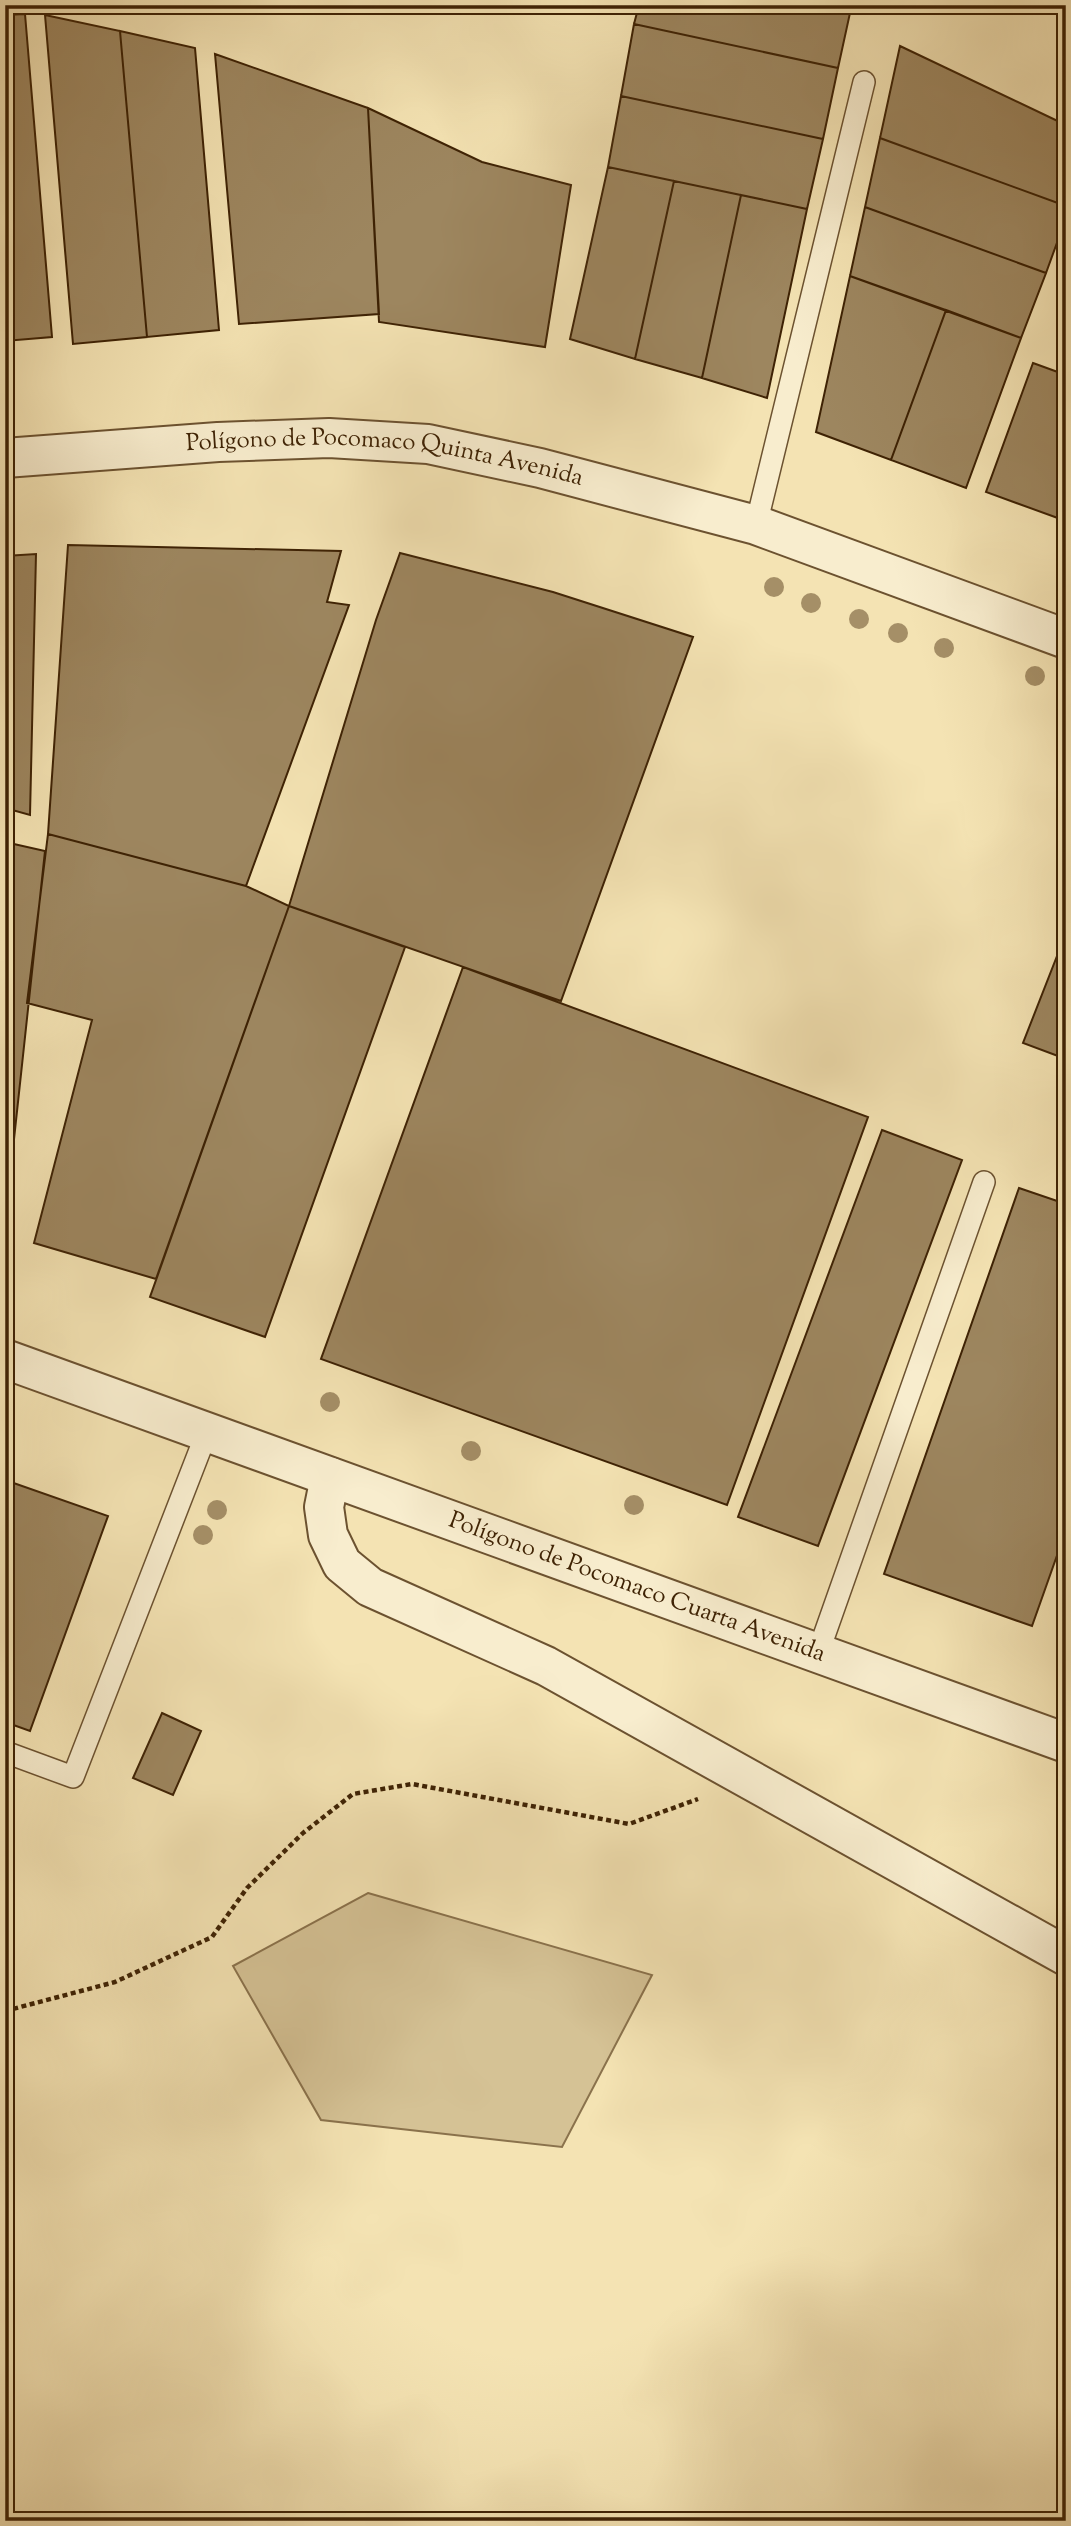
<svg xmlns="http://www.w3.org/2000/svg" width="1071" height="2526" font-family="'Sorts Mill Goudy',serif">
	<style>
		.green { fill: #d5c295; stroke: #8a724c; stroke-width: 2 }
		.building { fill: #9d865f; stroke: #3e2204; stroke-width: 2 }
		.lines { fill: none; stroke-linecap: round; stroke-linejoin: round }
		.lane-casing { stroke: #6c5230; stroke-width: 24 }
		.street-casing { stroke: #6c5230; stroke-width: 42 }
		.path { stroke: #3e2204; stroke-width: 4.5; stroke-dasharray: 5 3.5; stroke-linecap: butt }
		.lane { stroke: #f8edce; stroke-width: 21 }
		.street { stroke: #f8edce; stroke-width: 38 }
		.tree { fill: #a58f67 }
		.labels { text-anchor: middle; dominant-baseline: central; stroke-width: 7; stroke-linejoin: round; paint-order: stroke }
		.street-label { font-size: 24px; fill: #3e2204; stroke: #f8edce }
	</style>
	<rect width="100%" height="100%" fill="#f4e3b3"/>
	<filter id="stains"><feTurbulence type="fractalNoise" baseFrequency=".00286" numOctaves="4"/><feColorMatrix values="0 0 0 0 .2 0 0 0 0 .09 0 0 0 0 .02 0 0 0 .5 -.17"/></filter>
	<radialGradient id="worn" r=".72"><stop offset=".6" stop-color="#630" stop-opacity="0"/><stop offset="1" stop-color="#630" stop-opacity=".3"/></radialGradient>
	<path class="green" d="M368,1893L652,1975L562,2147L321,2120L233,1966Z"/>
	<path class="building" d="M639,5H829L850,13L838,68L634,24Z
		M25,14L52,337L5,341V15Z
		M45,15L120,31L147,337L73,344Z
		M634,24L838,68L823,139L621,96Z
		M120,31L195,48L219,330L147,337Z
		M900,46L1066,125V206L880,138Z
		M215,54L368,108L379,314L239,324Z
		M621,96L823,139L807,209L608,167Z
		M368,108L482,162L571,185L545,347L379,322Z
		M880,138L1066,206V218L1046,273L865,207Z
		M608,167L674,181L635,359L570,339Z
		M674,181L741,195L702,378L635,359Z
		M741,195L807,209L767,398L702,378Z
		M865,207L1046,273L1021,338L850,276Z
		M850,276L946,310L891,460L816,432Z
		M946,310L1021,338L966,488L891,460Z
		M1033,363L1066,375V521L986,492Z
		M68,545L341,551L327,602L349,605L246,886L48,834Z
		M400,553L553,592L693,637L561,1001L289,906L376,620Z
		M36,554L30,815L5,808V556Z
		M48,834L246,886L289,906L156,1279L34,1243L92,1020L27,1003Z
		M5,842L45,851L5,1223Z
		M289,906L405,947L265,1337L150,1297Z
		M1066,933V1059L1023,1043Z
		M463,967L868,1117L727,1505L321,1359Z
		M882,1130L962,1160L818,1546L738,1517Z
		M1019,1188L1066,1204V1530L1032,1626L884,1574Z
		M5,1480L108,1516L30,1731L5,1722Z
		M162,1713L201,1731L173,1795L133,1778Z"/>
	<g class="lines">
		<g class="lane-casing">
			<path id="lane" d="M756,525L864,82
				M818,1653L984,1182
				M5,1752L73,1777L207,1432"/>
		</g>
		<g class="street-casing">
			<g id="street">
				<path id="s1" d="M5,458L218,442L329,438L428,444L540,468L756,525L1066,639"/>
				<path id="s2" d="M5,1359L1066,1743"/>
				<path d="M330,1477L324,1507L328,1535L342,1564L370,1587L546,1666L1066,1956"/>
			</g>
		</g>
		<path class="path" d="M5,2011L115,1982L212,1937L247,1888L303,1833L353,1794L412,1784L629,1824L698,1799"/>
		<use href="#lane" class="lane"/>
		<use href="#street" class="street"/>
	</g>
	<g class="tree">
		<circle cx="774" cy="587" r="10"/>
		<circle cx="811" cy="603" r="10"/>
		<circle cx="859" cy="619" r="10"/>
		<circle cx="898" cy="633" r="10"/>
		<circle cx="944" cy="648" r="10"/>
		<circle cx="1035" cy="676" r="10"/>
		<circle cx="330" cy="1402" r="10"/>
		<circle cx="471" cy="1451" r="10"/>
		<circle cx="634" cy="1505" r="10"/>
		<circle cx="217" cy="1510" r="10"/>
		<circle cx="203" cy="1535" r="10"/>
	</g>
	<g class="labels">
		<g class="street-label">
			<text stroke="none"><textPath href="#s1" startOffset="382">Polígono de Pocomaco Quinta Avenida</textPath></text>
			<text stroke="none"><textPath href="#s2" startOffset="672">Polígono de Pocomaco Cuarta Avenida</textPath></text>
		</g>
	</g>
	<rect width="1071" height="2526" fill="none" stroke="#f4e3b3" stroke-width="28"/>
	<rect x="7" y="7" width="1057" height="2512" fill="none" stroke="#3e2204" stroke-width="3.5"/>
	<rect x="14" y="14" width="1043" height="2498" fill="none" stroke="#3e2204" stroke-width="2"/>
	<rect width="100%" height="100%" filter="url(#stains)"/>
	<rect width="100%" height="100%" fill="url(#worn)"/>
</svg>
